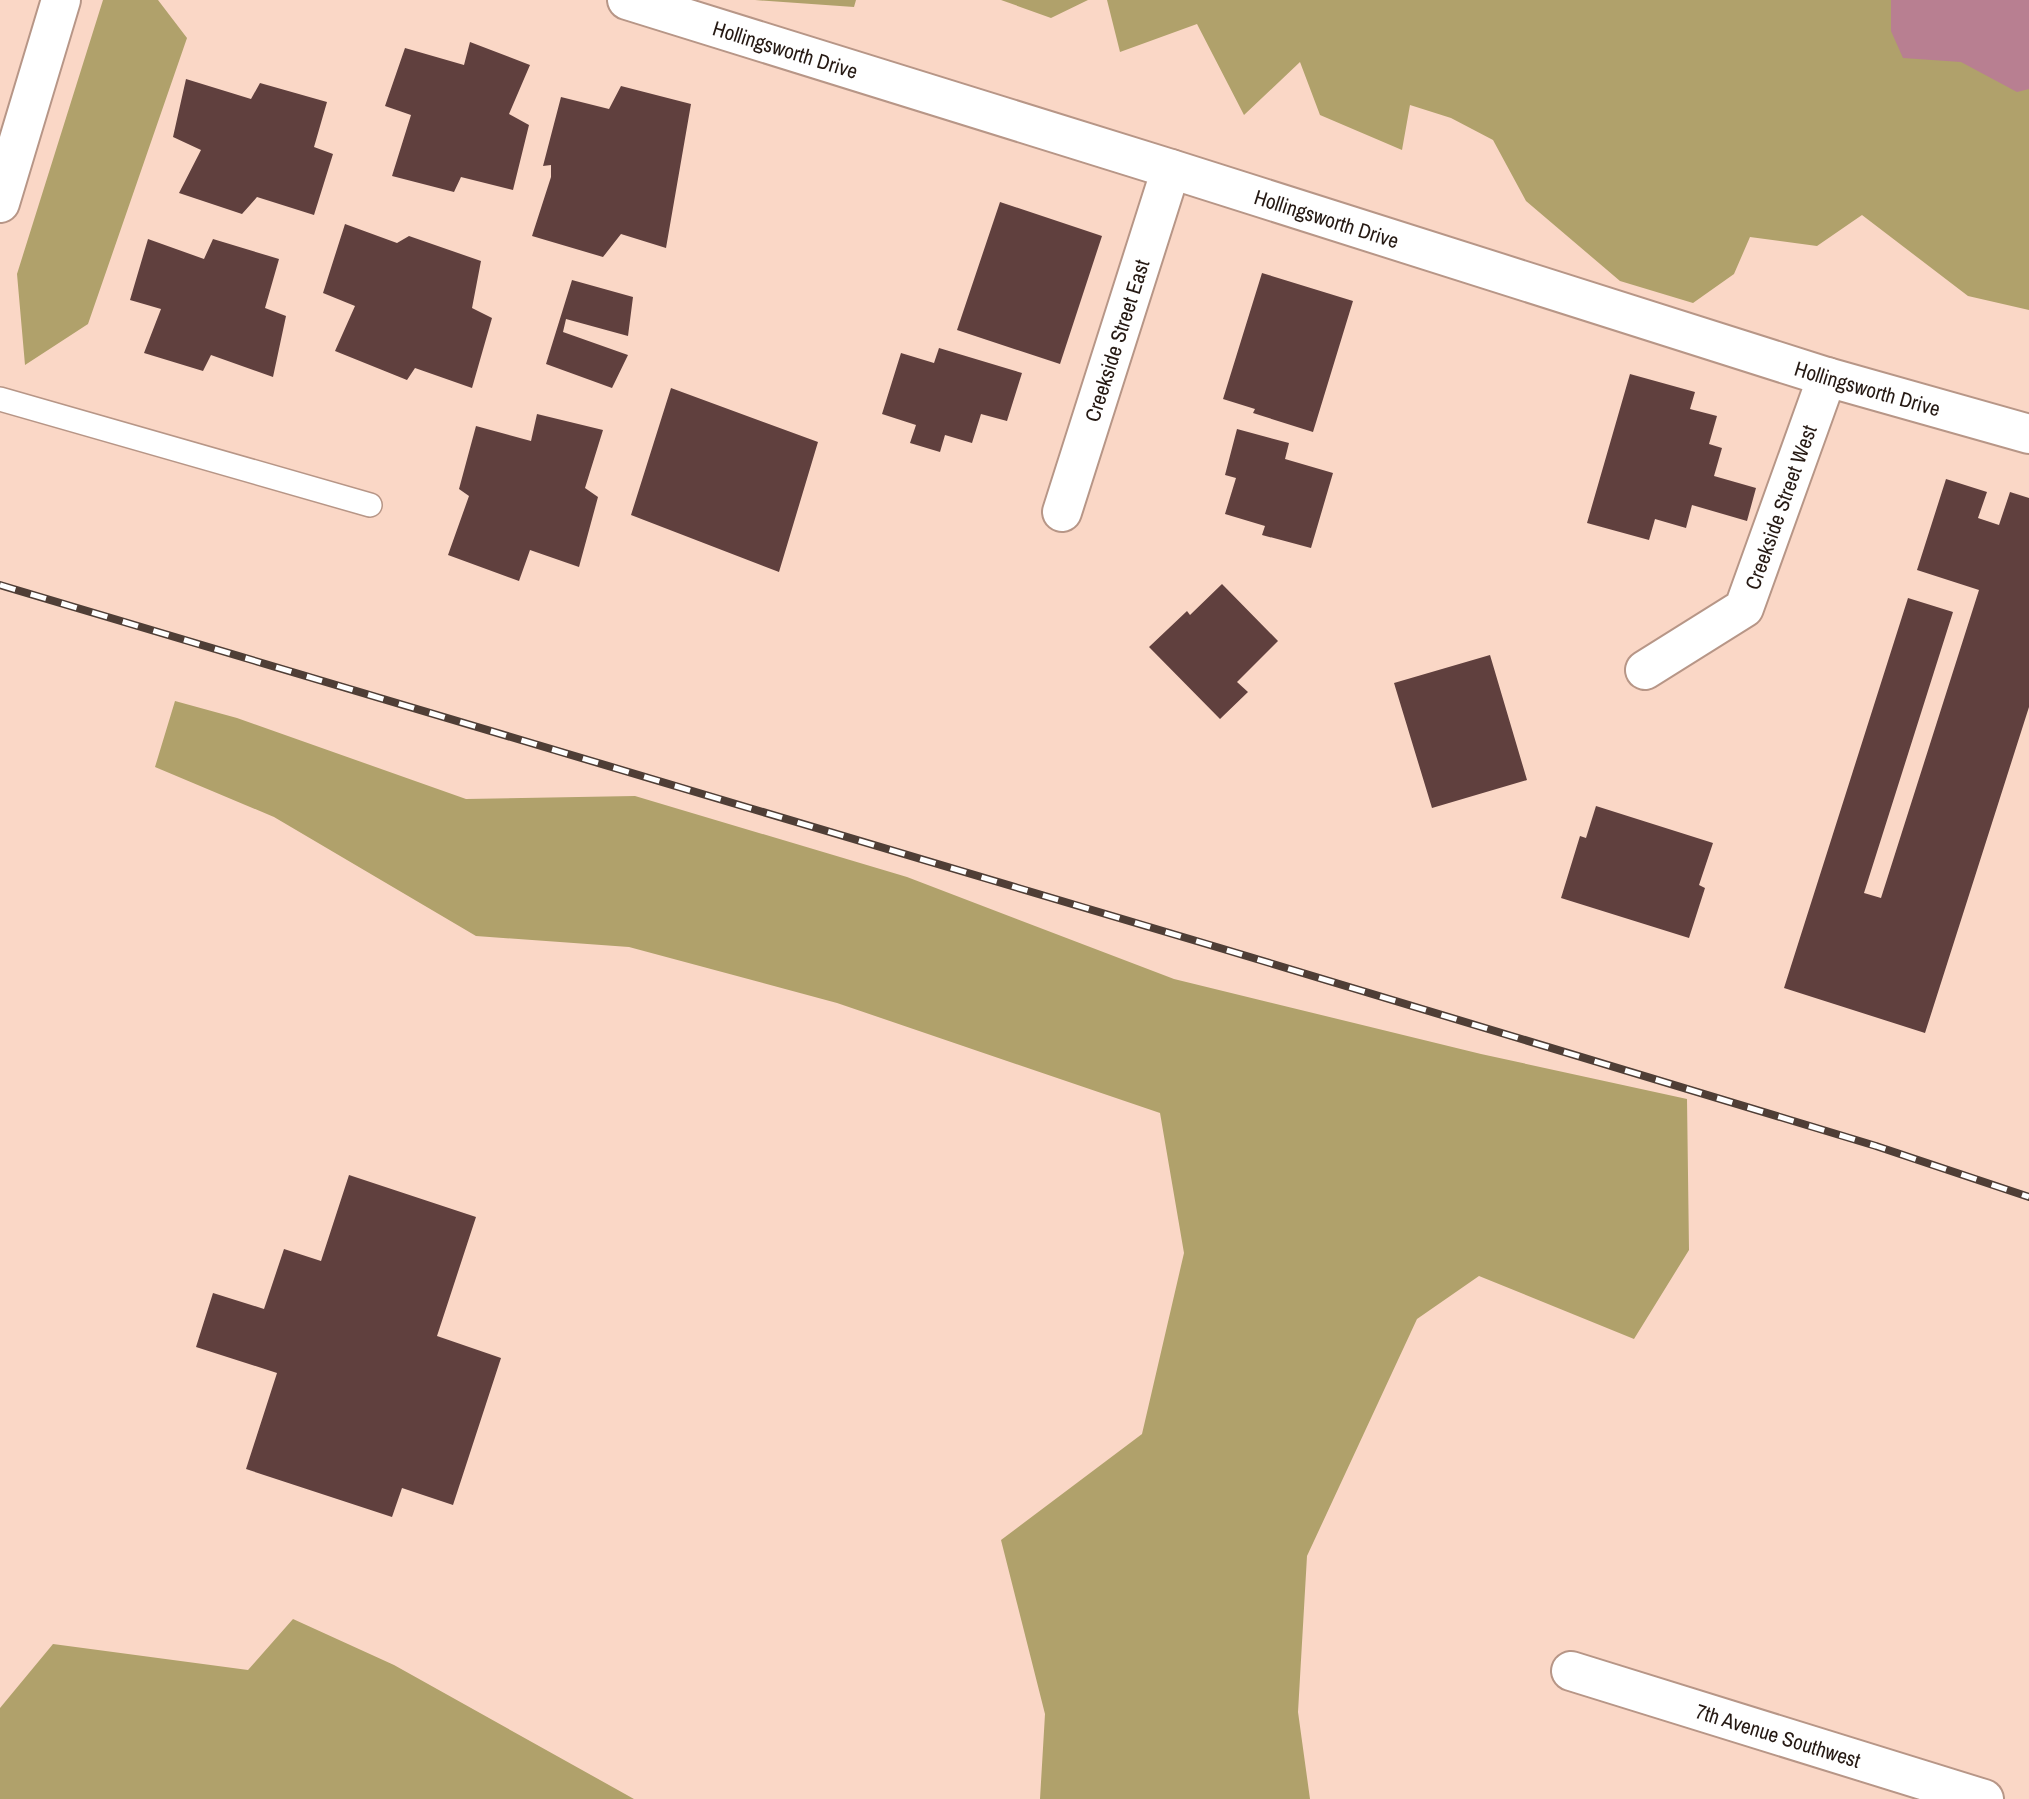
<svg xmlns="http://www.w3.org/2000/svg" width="2029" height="1799" font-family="'Archivo Narrow',sans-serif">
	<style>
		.forest { fill: #b0a16b }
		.water { fill: #b87f91 }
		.building { fill: #60403e }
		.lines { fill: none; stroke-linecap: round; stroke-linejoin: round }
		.service-casing { stroke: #b79687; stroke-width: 26 }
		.minor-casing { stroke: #b79687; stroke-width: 42 }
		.service { stroke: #fff; stroke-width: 23 }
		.minor { stroke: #fff; stroke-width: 38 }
		.rail-casing { stroke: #4f3e36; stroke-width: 8 }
		.rail { stroke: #fff; stroke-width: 5; stroke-dasharray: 16; stroke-linecap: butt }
		.labels { text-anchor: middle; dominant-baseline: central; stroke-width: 7; stroke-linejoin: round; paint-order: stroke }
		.street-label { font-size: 21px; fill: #251913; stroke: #fff }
	</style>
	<rect width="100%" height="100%" fill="#fad7c6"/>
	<path class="forest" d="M103,0H158L187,38L88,324L25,365L17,274Z
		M755,0H856L854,7Z
		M1001,0H1088L1051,18Z
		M1107,0H2029V310L1968,296L1862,215L1817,246L1750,237L1734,274L1693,303L1620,281L1526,201L1493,140L1451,118L1410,105L1402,150L1320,115L1300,62L1244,115L1197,24L1120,52Z
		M175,701L237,718L466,799L635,796L907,877L1174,979L1481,1054L1687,1099L1689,1250L1634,1339L1479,1276L1417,1319L1307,1556L1298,1712L1310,1799H1040L1045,1714L1001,1540L1142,1434L1184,1253L1160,1113L837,1003L629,947L476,936L274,817L155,767Z
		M293,1619L394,1665L634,1799H0V1708L53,1644L248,1670Z"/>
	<path class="water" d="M1891,0H2029V89L2017,92L1961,62L1903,58L1891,31Z"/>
	<path class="building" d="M470,42L530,65L509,114L529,125L513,190L461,177L454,192L392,176L411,115L385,106L405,48L464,65Z
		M186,79L251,99L260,83L327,102L314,147L333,154L314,215L257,197L242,214L179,193L201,150L173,137Z
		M621,86L691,104L666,248L621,234L603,257L532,236L551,177V165L543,166L561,97L609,109Z
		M1000,202L1102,236L1060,364L957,330Z
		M345,224L397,243L409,236L481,261L472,308L492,318L472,388L415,368L407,380L335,351L355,306L323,293Z
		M148,239L204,259L213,239L279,259L265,308L286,316L273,377L211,355L203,371L144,353L161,309L130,300Z
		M1262,273L1353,301L1313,432L1253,413L1255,409L1223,399Z
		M572,280L633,297L628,336L566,319L563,332L628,355L612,388L546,364Z
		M939,348L1022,373L1007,421L981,414L972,443L945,435L940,452L910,443L916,425L882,414L901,353L934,363Z
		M1630,374L1695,392L1690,409L1717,416L1709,444L1722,448L1714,476L1756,488L1747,521L1692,505L1686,528L1655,519L1649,540L1587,523Z
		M671,388L818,442L779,572L631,515Z
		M537,414L603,430L585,488L598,497L579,567L530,550L519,581L448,555L469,496L459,489L476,426L531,441Z
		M1237,429L1289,443L1285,459L1333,473L1311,548L1262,535L1265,526L1225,514L1236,478L1225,475Z
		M1946,479L1987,492L1978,518L1999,525L2010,492L2029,498V707L1925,1033L1784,988L1908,598L1953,612L1864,893L1881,898L1979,590L1917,570Z
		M1222,584L1278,641L1237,682L1248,692L1220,719L1149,647L1187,611L1190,615Z
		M1490,655L1527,780L1432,808L1394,683Z
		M1596,806L1713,843L1699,885L1705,888L1689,938L1561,898L1580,836L1586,838Z
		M349,1175L476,1217L437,1336L501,1358L453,1505L402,1488L392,1517L246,1469L277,1373L196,1347L213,1293L264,1309L284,1249L321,1261Z"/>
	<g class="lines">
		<g class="service-casing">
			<path id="service" d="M0,399L370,505"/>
		</g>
		<g class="minor-casing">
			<g id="minor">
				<path id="s1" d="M627,0L1171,169L1827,377L2029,434"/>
				<path d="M0,203L61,0"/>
				<path id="s2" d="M1062,512L1171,169"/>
				<path id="s3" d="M1645,670L1744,608L1827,377"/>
				<path id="s4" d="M1571,1671L1984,1799"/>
			</g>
		</g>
		<use href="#service" class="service"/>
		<use href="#minor" class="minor"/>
		<g class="rail-casing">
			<path id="rail" d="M0,585L1220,948L1876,1146L2029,1197"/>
		</g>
		<use href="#rail" class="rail"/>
	</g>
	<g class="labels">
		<g class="street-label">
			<text stroke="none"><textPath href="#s1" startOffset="166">Hollingsworth Drive</textPath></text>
			<text stroke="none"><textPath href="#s1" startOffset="733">Hollingsworth Drive</textPath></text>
			<text stroke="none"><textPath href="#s2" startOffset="180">Creekside Street East</textPath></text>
			<text stroke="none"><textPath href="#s1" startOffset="1300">Hollingsworth Drive</textPath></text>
			<text stroke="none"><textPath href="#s3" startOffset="224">Creekside Street West</textPath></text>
			<text stroke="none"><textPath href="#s4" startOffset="217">7th Avenue Southwest</textPath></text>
		</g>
	</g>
</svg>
